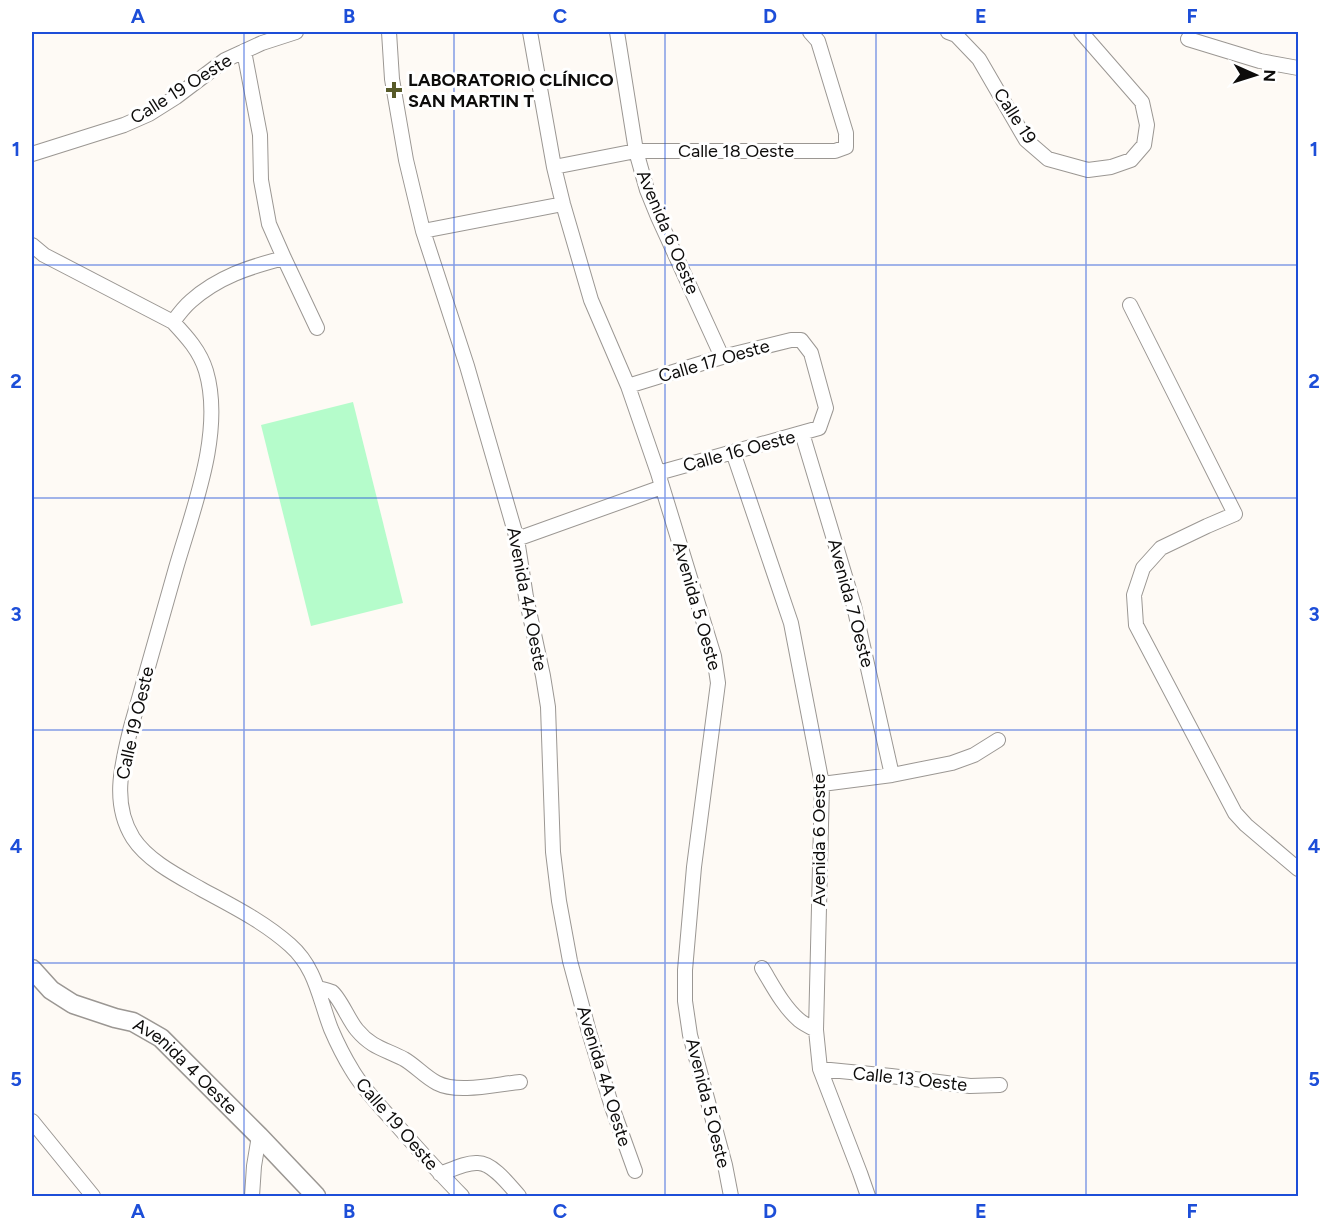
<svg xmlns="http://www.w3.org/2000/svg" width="1330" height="1228" font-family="Figtree,sans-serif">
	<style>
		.green { fill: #b5fccb }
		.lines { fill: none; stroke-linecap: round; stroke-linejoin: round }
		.minor-casing { stroke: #9b9793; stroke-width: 16 }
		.major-casing { stroke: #9b9793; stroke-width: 21 }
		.minor { stroke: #fff; stroke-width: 14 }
		.major { stroke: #fff; stroke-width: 18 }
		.grid { fill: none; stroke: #1d4ed8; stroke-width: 1.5; stroke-opacity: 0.55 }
		.poi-dot { fill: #575a28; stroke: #fff; stroke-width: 2 }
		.labels { text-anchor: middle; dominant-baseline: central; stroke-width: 6; stroke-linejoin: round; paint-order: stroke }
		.poi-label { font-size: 18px; font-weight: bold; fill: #0d0c0b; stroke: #fff; text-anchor: start }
		.street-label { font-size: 18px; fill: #0d0c0b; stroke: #fff }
		.neatline { fill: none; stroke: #1d4ed8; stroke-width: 2 }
		.grid-label { font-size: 20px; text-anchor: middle; font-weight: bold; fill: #1d4ed8 }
	</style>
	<rect width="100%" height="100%" fill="#fefaf5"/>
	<path class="green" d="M353,402L403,603L311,626L261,425Z"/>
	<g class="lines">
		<g class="minor-casing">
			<path id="minor" d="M389,32L392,79L406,160L423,231L467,366L517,539L526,597L543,676L548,707L553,852L559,901L570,961L589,1032L612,1107L635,1171
				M530,32L554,167L563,204L591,300L628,386L658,473L714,656L718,683L694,867L685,970V1001L690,1035L725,1165L731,1196
				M617,32L636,151L647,190L658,217L722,357
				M948,32L956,35L979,59L1026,140L1048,159L1088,170L1111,167L1131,160L1144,145L1147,125L1142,102L1081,32
				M1188,39L1260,61L1298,68
				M244,51L260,135L261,180L269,224L284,258L317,328
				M32,154L124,125L149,114L176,97L225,60L262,43L296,32
				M554,167L636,151H835L846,147V133L818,41L810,32
				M423,231L563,204
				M32,245L44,255L173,322C187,337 200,351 206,371C224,432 193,509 176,568C161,621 146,674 131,727C122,764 111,803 133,838C148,861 178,876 201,889C232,906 263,921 290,945C316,968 319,998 331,1029C337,1043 344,1057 352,1070C363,1089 380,1106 395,1123C417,1148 439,1173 462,1196
				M1130,305L1235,514L1207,526L1161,548L1143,568L1134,595L1136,625L1235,813L1246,825L1298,869
				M173,322C178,315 184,307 191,301C218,277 249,267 284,258
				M628,386L722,357L791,340H801L811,353L826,408L819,428L658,473
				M802,433L854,606L892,775
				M733,452L791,623L822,784L816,1030L820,1069L860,1173L868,1196
				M517,539L662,487
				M822,784L892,775L952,763L974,755L998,740
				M762,968C773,986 783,1006 799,1020C804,1024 810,1027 816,1030
				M318,988C322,989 328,990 332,992C340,998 349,1021 357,1030C372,1048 385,1049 404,1059C416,1066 425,1077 437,1083C458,1094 497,1084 520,1082
				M820,1069L891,1076L970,1086L1000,1085
				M32,1121L93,1196
				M440,1174C451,1170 466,1162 478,1163C493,1163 510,1186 519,1196
				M252,1196L254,1166L259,1136"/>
		</g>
		<g class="major-casing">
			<g id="major">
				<path id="s1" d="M32,969L51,990L73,1004L115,1018L133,1022L161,1038L259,1136L316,1196"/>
			</g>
		</g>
		<use href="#minor" class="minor"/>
		<use href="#major" class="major"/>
	</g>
	<path class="grid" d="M244,32V1196M454,32V1196M665,32V1196M876,32V1196M1086,32V1196M32,265H1298M32,498H1298M32,730H1298M32,963H1298"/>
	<path class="poi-dot" d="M391 81h6v6h6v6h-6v6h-6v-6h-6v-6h6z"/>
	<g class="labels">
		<g class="poi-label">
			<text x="408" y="80">LABORATORIO CLÍNICO<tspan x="408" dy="21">SAN MARTIN T</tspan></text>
		</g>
		<g class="street-label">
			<text transform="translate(181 89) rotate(-32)">Calle 19 Oeste</text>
			<text transform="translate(1015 116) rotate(57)">Calle 19</text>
			<text x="736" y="151">Calle 18 Oeste</text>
			<text transform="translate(668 232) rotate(67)">Avenida 6 Oeste</text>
			<text transform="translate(714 361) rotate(-16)">Calle 17 Oeste</text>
			<text transform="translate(739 451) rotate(-15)">Calle 16 Oeste</text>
			<text transform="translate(527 599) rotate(79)">Avenida 4A Oeste</text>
			<text transform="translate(851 603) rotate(75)">Avenida 7 Oeste</text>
			<text transform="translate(697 606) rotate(74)">Avenida 5 Oeste</text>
			<text transform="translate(135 723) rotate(-77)">Calle 19 Oeste</text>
			<text transform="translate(819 840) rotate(-90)">Avenida 6 Oeste</text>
			<text stroke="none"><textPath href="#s1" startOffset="186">Avenida 4 Oeste</textPath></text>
			<text transform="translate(604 1076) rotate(73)">Avenida 4A Oeste</text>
			<text transform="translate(910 1079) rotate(6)">Calle 13 Oeste</text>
			<text transform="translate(708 1103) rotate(76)">Avenida 5 Oeste</text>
			<text transform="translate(397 1124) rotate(49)">Calle 19 Oeste</text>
		</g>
	</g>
	<rect width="1330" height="1228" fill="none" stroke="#ffffff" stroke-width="66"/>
	<g transform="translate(1255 75) rotate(93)" stroke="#ffffff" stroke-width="4.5" paint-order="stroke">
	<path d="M0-4.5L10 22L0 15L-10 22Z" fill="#0d0c0b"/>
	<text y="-9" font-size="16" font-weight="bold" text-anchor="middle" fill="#0d0c0b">N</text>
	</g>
	<rect x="33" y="33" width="1264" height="1162" class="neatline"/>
	<g class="grid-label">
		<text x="138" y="23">A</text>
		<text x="349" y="23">B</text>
		<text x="560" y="23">C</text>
		<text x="770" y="23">D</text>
		<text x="981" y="23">E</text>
		<text x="1192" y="23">F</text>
		<text x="16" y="156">1</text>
		<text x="1314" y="156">1</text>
		<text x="16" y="388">2</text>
		<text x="1314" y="388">2</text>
		<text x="16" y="621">3</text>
		<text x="1314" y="621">3</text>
		<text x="16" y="853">4</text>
		<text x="1314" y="853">4</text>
		<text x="16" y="1086">5</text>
		<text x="1314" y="1086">5</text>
		<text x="138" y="1218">A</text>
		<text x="349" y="1218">B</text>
		<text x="560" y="1218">C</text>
		<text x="770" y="1218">D</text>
		<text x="981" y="1218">E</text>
		<text x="1192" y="1218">F</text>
	</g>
</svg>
